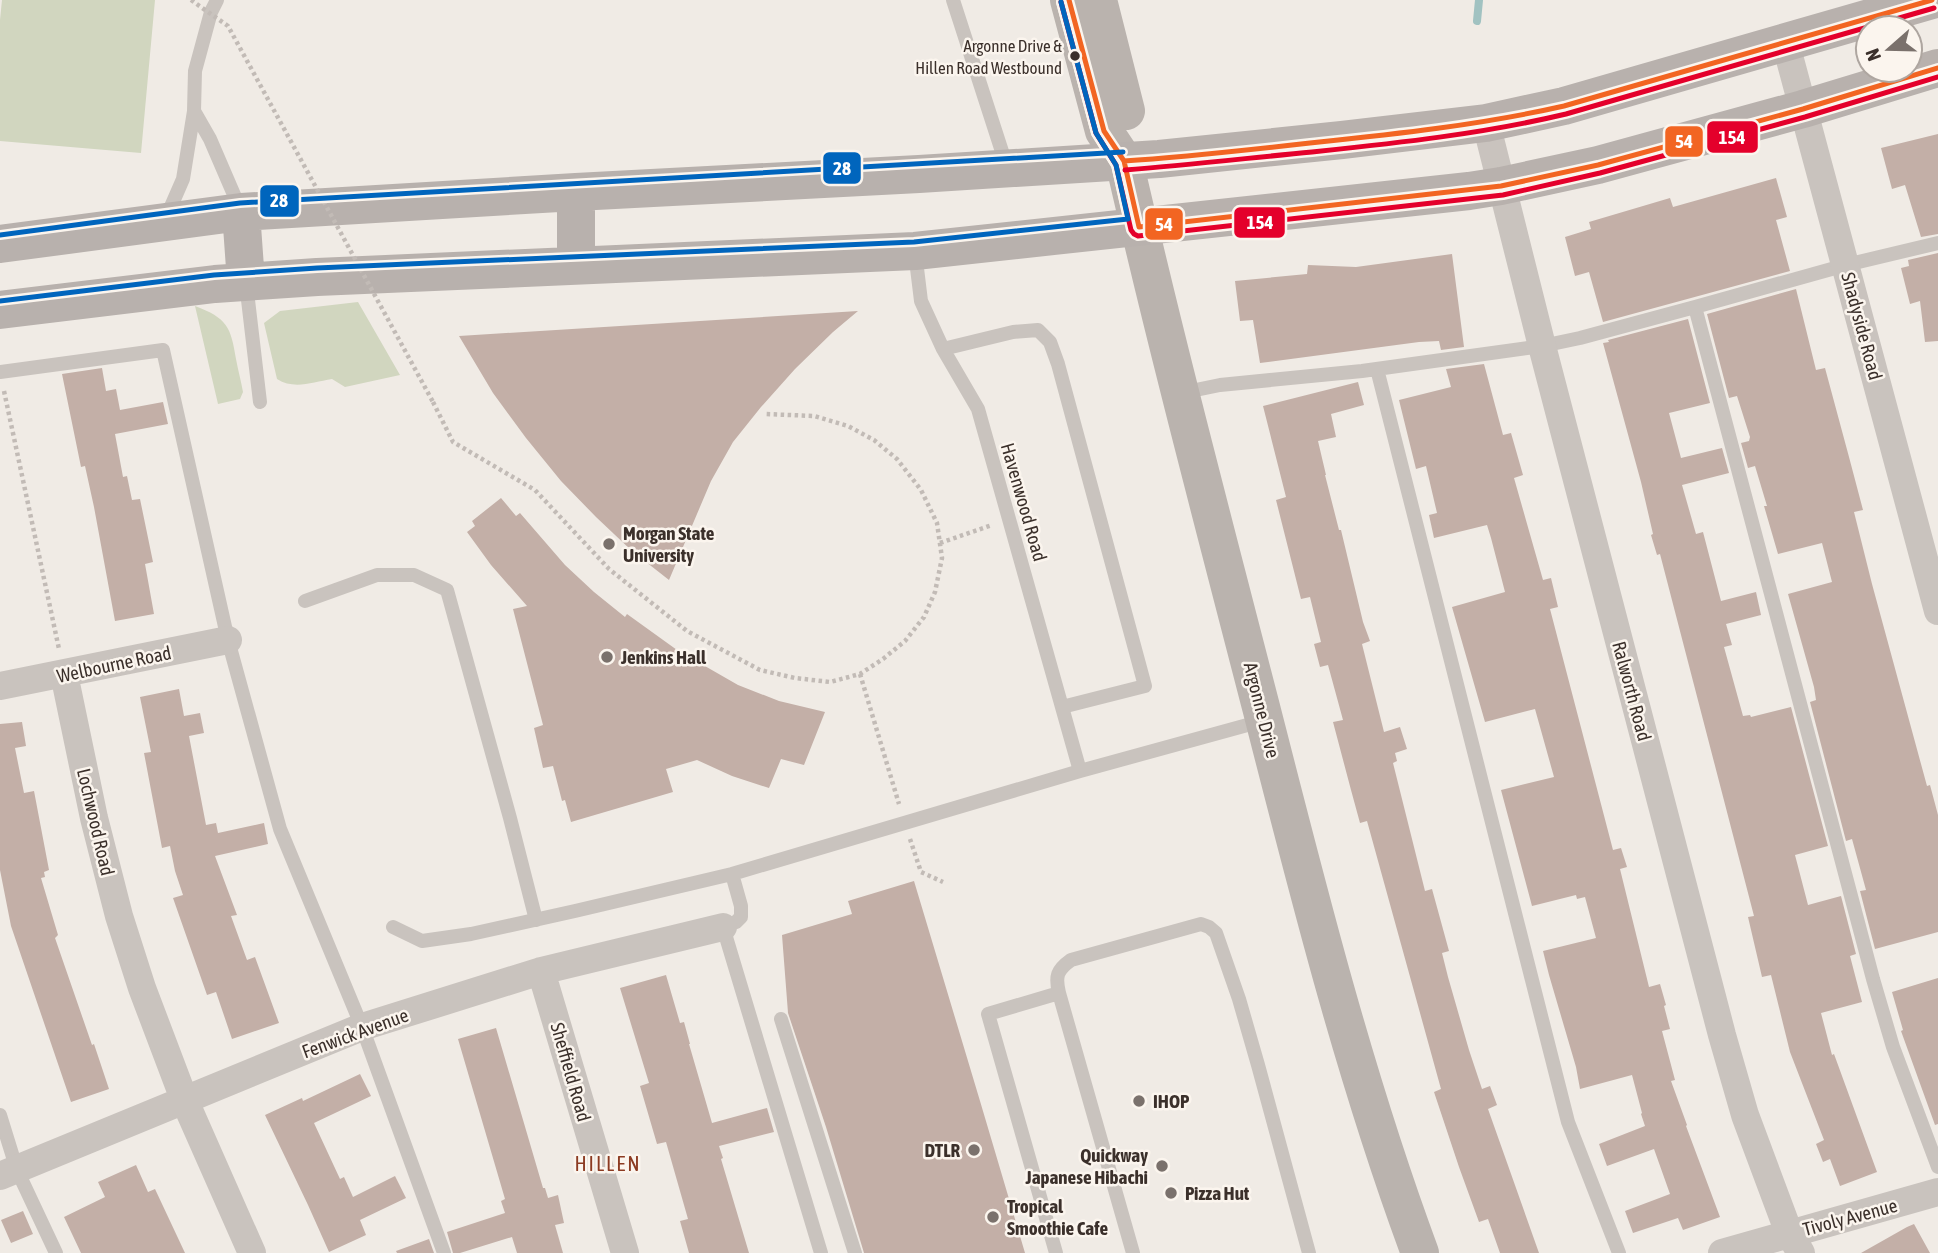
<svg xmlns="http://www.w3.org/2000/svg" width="1938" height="1253" font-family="'Asap Condensed',sans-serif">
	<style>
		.green { fill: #d1d6bf }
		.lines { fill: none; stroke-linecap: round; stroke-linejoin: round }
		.stream { stroke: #a1c2c1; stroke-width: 8 }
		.building { fill: #c3afa7 }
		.path { stroke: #c2bbb6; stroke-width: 4.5; stroke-dasharray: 3.5 3.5; stroke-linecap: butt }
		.service { stroke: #c9c3be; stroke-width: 14 }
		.minor { stroke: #c9c3be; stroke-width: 28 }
		.secondary { stroke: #bab3ae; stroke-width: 38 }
		.primary { stroke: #b8b1ad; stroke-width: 38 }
		.path-bridge { stroke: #c2bbb6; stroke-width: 4.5; stroke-dasharray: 3.5 3.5; stroke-linecap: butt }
		.bus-1-casing { stroke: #fbf5ee; stroke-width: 10 }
		.bus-2-casing { stroke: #fbf5ee; stroke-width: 10 }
		.bus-3-casing { stroke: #fbf5ee; stroke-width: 10 }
		.bus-1 { stroke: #f26522; stroke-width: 5 }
		.bus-2 { stroke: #e4002b; stroke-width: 5 }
		.bus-3 { stroke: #0065bd; stroke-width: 5 }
		.bus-dot { fill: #3b302b; stroke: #fbf5ee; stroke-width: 2.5 }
		.poi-dot { fill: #7a716c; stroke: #fbf5ee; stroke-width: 2.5 }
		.labels { text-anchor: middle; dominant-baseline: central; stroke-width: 5; stroke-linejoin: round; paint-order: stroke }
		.bus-label { font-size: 17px; fill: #3b302b; stroke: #fbf5ee; text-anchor: end }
		.street-label { font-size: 19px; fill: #3b302b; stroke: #fbf5ee }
		.poi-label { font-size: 19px; font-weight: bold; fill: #3b302b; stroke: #fbf5ee; text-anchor: start }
		.neighbourhood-label { font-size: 21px; letter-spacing: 2px; fill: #8c3b22; stroke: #fbf5ee }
		.line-badge { stroke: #fbf5ee; stroke-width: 2.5 }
		.badge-label { font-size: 19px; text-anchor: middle; font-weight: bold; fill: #fff }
	</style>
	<rect width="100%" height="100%" fill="#f0ebe5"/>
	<path class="green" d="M2,0H155L141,153L0,141V20Z
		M358,302L400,375L345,387L332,379C313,382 294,390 277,379L264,323L280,311Z
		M195,306C227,318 231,327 236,359C238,370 241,381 243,392L240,399L218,404Z"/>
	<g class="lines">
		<path class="stream" d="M1477,21L1479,0"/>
	</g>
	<path class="building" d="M1938,134V234L1921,237L1905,185L1892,189L1881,148Z
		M1776,178L1787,217L1776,220L1790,271L1603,322L1589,272L1575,276L1565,237L1591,229L1589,222L1670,198L1673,207Z
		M1938,253V341L1925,342L1920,301L1910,304L1901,268L1909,266L1908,260Z
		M1452,254L1464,347L1441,350L1439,341L1419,342L1260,363L1253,320L1240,321L1235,281L1307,274L1308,265L1356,267Z
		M1796,289L1816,370L1825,368L1849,457L1863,510L1854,512L1872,584L1927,786L1930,785L1938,815V932L1875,949L1860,891L1866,890L1852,839L1846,841L1810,702L1816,700L1814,687L1788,594L1832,582L1822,543L1778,554L1764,506H1767L1755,466L1748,468L1741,443L1749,441L1750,437L1737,396L1729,398L1707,314Z
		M858,311L833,332L795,369L761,407L733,442L711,481L669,580L632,551L596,517L561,481L526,438L493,393L459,336Z
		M1688,319L1710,403L1669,413L1681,458L1722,448L1729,473L1682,485L1696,534L1703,532L1721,601L1756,592L1761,615L1726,624L1732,645L1724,647L1743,716L1750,715L1751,717L1791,707L1828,846L1795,855L1808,905L1841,896L1856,954L1850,956L1862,1002L1821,1013L1832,1055L1834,1054L1877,1172L1840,1186L1830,1159L1823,1162L1816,1144L1824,1140L1790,1052L1771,975L1762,977L1748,917L1754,916L1660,554L1657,555L1651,535L1653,534L1641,482L1603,343L1609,342L1608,340Z
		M1484,364L1503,435L1511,433L1523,475L1514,478L1543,580L1551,578L1558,607L1550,609L1613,850L1621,848L1627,867L1620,869L1649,987L1660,984L1666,1005L1664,1006L1670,1029L1662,1031L1675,1080L1671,1081L1687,1125L1686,1126L1720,1217L1683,1230L1678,1218L1633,1233L1625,1211L1670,1194L1654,1149L1607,1166L1599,1144L1645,1126L1641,1114L1642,1113L1632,1075L1580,1089L1576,1067L1549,975L1543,951L1596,938L1585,897L1577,899L1576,895L1532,906L1501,790L1554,777L1535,709L1485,722L1452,607L1505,592L1491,538L1487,525L1434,538L1429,515L1437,513L1426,466L1416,469L1399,400L1451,387L1446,369Z
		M102,368L106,391L116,389L120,410L163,402L168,424L115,434L123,477L127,476L132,500L140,499L153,562L145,564L154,614L115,621L94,507L85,466L81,467L62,374Z
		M1358,382L1364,405L1331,414L1336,437L1318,441L1326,475H1325L1339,530H1341L1363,622L1370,641L1362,644L1384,732L1400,727L1407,749L1395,753L1397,761L1393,763L1425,891L1432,889L1449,951L1442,953L1448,977L1469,1050L1482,1089L1490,1086L1497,1105L1488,1109L1539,1253H1500L1488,1219L1479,1222L1459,1167L1434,1092L1441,1089L1367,821L1360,823L1351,790L1333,722L1343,720L1328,665L1320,667L1314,644L1321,642L1310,597L1301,599L1276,500L1286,497L1263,406Z
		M501,498L516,516L520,513L565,565L594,592L625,617L627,614L677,650L738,685L779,701L825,712L804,765L781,759L769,788L732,776L697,760L666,769L673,792L571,822L565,800L562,801L553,766L543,768L534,728L543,725L513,609L527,606L491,565L467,532L475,526L472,521Z
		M179,689L184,716L200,713L204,733L189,736L206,825L216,823L218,833L264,823L268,844L215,856L237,915L231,916L247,960L255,957L279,1023L232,1039L216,992L207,995L173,898L183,895L175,871L170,846L162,848L144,753L151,752L140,697Z
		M22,722L26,746L15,748L24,793L34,791L49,870L44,872L45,877L41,878L58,935L55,938L92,1045L94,1044L109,1089L71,1102L11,926L0,870V724Z
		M914,881L980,1101L1025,1253H864L826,1127L788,1013L782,935L852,914L848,901Z
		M666,975L680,1023L684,1022L690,1044H689L712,1123L767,1108L774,1132L719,1146L723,1158L721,1159L749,1253H689L680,1221L688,1219L666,1142L657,1144L640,1086L649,1083L620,988Z
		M1938,978V1124L1935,1125L1901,1031L1903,1030L1892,992Z
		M496,1028L543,1188H545L548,1198L558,1195L564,1223L555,1225L563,1253H517L512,1237L460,1253H453L447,1232L505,1213L501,1201L505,1199L458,1039Z
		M360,1074L371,1096L314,1123L340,1179L344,1177L353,1197L395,1176L406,1198L360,1220L366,1235L329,1252L308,1205L265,1115L302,1098L303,1101Z
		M136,1165L148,1192L155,1189L185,1253H81L64,1217L105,1197L98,1182Z
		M23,1211L33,1234L11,1243L1,1220Z
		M1914,1224L1930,1253H1861L1907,1227Z
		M429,1239L434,1253H397L396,1251Z"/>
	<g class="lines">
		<path class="path" d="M4,391L59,649
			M433,402L453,442L535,490L609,569L687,631L760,670L795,678L830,682L860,674L883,659L905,641L924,617L935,592L942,558L937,523L921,490L897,459L874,440L848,426L814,416L765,414
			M940,543L992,525
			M860,674L899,804
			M910,839L921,872L943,882"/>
		<path class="service" d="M953,0L1007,167
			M194,111L210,139L241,211
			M166,218L183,179L194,111L195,71L211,12L217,0
			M915,252L921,301L943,349L978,409L1080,771
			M246,283L260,402
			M1695,307L1873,979L1893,1047L1938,1167
			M943,349L1013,332L1038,330L1050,342L1058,364L1145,686L1062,707
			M1377,369L1568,1122L1619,1253
			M0,372L163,350L228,640L280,829L362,1027L444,1253
			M1181,393L1220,385L1362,371L1542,346L1580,338L1695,307L1846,265L1938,243
			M305,601L377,575H414L447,590L510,818L536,920
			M732,874L741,906V917L736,922L723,927L821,1253
			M393,927L422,941L471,934L575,911L732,874L1080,771L1262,721
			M1059,993C1055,976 1057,970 1071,960L1201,924L1209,927L1216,933L1239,999L1258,1065L1309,1253
			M781,1019L855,1253
			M0,1115L17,1170L56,1253
			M1056,1253L988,1014L1059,993L1133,1253"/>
		<path class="minor" d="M1785,41L1938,611
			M1486,123L1542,346L1722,1035L1745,1115L1789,1233L1801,1253
			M64,674L94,818L119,916L142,988L184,1099L252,1253
			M0,686L228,640
			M541,971L625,1253
			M0,1176L362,1027L541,971L723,927
			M1722,1253L1938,1192"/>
		<path class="secondary" d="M1069,0L1104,131L1124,161C1166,344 1214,525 1261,707C1308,891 1354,1075 1420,1253
			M1098,0L1126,111"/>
		<path class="primary" d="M241,212L246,282
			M0,244L241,212L576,192L919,174L1159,159L1342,140L1486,123L1564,106L1932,0
			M576,265V192
			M0,310L215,284L317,277L915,251L1469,191L1501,186L1598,165L1803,109L1938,68"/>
		<path class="path-bridge" d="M191,0L228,26L433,402"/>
		<g class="bus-1-casing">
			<path id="bus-1" d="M1069,0L1104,131L1124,161L1139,227L1501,186L1598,165L1803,109L1938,68
				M1124,161C1186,157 1248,150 1310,143C1396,134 1480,125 1564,106L1932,0"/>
		</g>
		<g class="bus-2-casing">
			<path id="bus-2" d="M1061,2L1096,133L1116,165L1131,230L1134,234L1138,236L1503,195L1600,173L1805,117L1938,77
				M1125,170C1187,165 1249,158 1312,152C1397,143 1482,134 1566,114L1934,8"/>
		</g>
		<g class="bus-3-casing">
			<path id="bus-3" d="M0,235L240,203L1123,152
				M0,301L214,275L317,268L914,242L1128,219L1116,165L1096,133L1061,2"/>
		</g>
		<use href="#bus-1" class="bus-1"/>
		<use href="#bus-2" class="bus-2"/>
		<use href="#bus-3" class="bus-3"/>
	</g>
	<circle class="bus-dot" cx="1075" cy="56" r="6"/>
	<g class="poi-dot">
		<circle cx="609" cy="544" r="7"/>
		<circle cx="607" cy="657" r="7"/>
		<circle cx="1139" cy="1101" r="7"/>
		<circle cx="974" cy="1150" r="7"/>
		<circle cx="1162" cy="1166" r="7"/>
		<circle cx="1171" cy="1193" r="7"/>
		<circle cx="993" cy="1217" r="7"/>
	</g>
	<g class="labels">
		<g class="bus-label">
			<text x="1062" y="46">Argonne Drive &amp;<tspan x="1062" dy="22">Hillen Road Westbound</tspan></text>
		</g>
		<g class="street-label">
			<text transform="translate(1862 326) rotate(75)">Shadyside Road</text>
			<text transform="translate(1024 502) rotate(74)">Havenwood Road</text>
			<text transform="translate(114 664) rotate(-12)">Welbourne Road</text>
			<text transform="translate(1632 691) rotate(75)">Ralworth Road</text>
			<text transform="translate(1262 710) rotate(76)">Argonne Drive</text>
			<text transform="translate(96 822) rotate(77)">Lochwood Road</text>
			<text transform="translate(355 1033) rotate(-20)">Fenwick Avenue</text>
			<text transform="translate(571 1072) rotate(74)">Sheffield Road</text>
			<text transform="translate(1850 1217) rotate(-15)">Tivoly Avenue</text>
		</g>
		<g class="poi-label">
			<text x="623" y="533">Morgan State<tspan x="623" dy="22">University</tspan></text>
			<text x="621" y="657">Jenkins Hall</text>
			<text x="1153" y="1101">IHOP</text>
			<text x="960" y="1150" text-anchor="end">DTLR</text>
			<text x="1148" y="1155" text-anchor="end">Quickway<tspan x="1148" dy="22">Japanese Hibachi</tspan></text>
			<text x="1185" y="1193">Pizza Hut</text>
			<text x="1007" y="1206">Tropical<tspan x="1007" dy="22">Smoothie Cafe</tspan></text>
		</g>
		<g class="neighbourhood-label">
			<text x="608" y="1163">HILLEN</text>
		</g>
	</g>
	<g class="line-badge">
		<rect x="1706" y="120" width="53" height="34" rx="7" fill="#e4002b"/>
		<rect x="1664" y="125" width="40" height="33" rx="7" fill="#f26522"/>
		<rect x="822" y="151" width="40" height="34" rx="7" fill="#0065bd"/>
		<rect x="259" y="184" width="41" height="34" rx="7" fill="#0065bd"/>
		<rect x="1233" y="206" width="53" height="33" rx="7" fill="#e4002b"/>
		<rect x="1144" y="207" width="40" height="34" rx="7" fill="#f26522"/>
	</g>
	<g class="badge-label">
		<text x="1732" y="144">154</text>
		<text x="1684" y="148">54</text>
		<text x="842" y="175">28</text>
		<text x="279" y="207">28</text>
		<text x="1260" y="229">154</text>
		<text x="1164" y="231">54</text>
	</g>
	<g transform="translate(1889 49) rotate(250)"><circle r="33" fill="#fbf5ee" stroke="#aea6a0" stroke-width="2"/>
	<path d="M0-5L12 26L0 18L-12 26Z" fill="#7a716c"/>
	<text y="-10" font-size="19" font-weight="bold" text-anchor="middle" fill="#3b302b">N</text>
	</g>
</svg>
